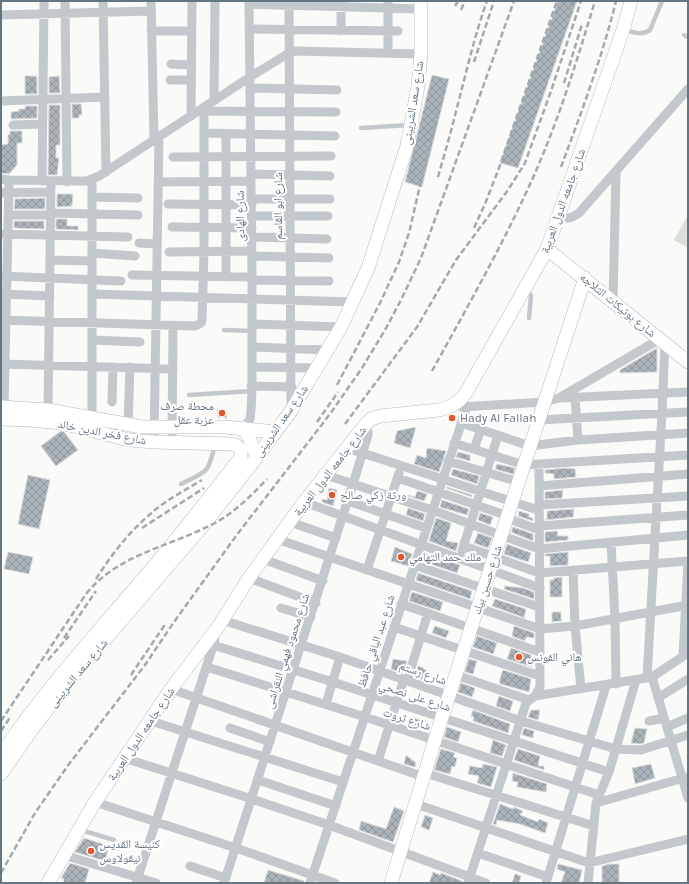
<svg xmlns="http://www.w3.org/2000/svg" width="689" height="884" font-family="Karla,'Noto Naskh Arabic',sans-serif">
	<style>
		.grass { fill: #dadfd7 }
		.building { fill: url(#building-cross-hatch); stroke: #dcdcda }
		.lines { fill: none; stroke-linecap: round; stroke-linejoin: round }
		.secondary-casing { stroke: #b3babf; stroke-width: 14 }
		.lane { stroke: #c3c8cc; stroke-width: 4.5 }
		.street { stroke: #c3c8cc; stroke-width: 9 }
		.secondary { stroke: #fff; stroke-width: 13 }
		.rail { stroke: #a2aab0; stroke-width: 2.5; stroke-dasharray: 6 3; stroke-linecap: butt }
		.poi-dot { fill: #e4572e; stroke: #fff; stroke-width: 1.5 }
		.labels { text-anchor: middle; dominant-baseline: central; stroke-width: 4; stroke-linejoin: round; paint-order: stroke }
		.street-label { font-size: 12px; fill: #657683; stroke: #fff }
		.poi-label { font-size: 12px; fill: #657683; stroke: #fff; text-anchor: start }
	</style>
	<defs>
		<pattern id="building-cross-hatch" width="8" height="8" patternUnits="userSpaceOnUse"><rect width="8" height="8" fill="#aab3b9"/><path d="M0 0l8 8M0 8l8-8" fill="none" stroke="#8e969c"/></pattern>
	</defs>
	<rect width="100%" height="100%" fill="#fafaf8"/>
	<path class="grass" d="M688,215V248L674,240Z"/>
	<path class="building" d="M558,1H577L518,168L500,163Z
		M432,75L449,79L422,187L405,182Z
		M25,76H36V77H37V94H25Z
		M59,76L60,93H49V77Z
		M72,104H81L82,115H79V118H72Z
		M49,105H60V145H56V158H59L57,175H48Z
		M25,106H37V118L11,119V112L19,111V109H25Z
		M10,131H22V143H17V165L9,174L1,173V145L8,144V134L10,135Z
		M57,194H73L72,206L57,207Z
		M45,198V209H14L15,199Z
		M56,219H67V226H78V230L56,229Z
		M14,221H44V229L14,228Z
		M657,348V372L620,373V370Z
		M217,410H225L227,418L218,417Z
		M416,427L410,448L394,443L397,431Z
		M61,431L64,432L78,450L56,466L41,446Z
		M427,448L446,451L439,472L414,464L417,455L426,458Z
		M458,452L470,455V461L456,457Z
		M497,464L515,468L513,474L495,469Z
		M566,468L575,469L576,477L554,479V474L545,473V470Z
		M453,469L479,476L477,484L451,475Z
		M28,475L50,480L39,529L18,524Z
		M447,487L472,495V497L446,488Z
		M329,488L337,490L333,506L322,502V499L327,500Z
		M563,490L562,498L545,499V492Z
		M417,491L427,494L424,501L408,496V495L415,497Z
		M442,500L469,509L467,515L440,507Z
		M408,508L425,514L423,521L406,515Z
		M574,509L573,517L545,520L547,519V511Z
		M519,511L529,514V517L533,518V521L518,516Z
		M480,513L493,517L490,525L478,520Z
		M436,518L451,523L446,541L458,543L456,551L429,541Z
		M513,527L533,534V541L511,532Z
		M557,531L558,536H568V540L545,542V532Z
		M478,533L492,538L488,548L474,543Z
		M507,544L531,553L528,562L504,554Z
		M395,547L412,554L408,566L391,561Z
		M8,552L33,557L29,574L4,569Z
		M568,552V565L550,566V556H545V554Z
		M425,553L460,565L457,573L422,561Z
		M418,573L472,591L470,599L416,580Z
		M562,577V597H550V580H554V578Z
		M505,586L523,588L534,592V599L504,589Z
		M412,592L443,602L440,611L409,601Z
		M495,599L526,609L524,617L525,618L492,606Z
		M552,612H561V619L562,621L552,622Z
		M435,626L449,631L446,638L432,633Z
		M514,626L534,633V638L526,637L525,641L512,636Z
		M477,636L497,643L493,654L473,647Z
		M511,648L531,655L532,667L507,659Z
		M393,659L407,661L403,673L391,669Z
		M469,659L477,661L473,674L465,672Z
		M418,666L423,668L428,672L426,681L415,677Z
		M503,670L531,679L529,692L500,684V682H499Z
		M461,683L475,688L472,697L458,692Z
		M499,696L513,701L510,711L496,706Z
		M473,710L510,724L508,733L473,721L474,717L471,716Z
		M531,710H540L538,720L528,717Z
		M410,717L423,721L420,729L407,725Z
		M447,727L461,732L458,742L444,737Z
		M524,728L534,731L533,738L522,735Z
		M635,728L647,729L644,743L640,744L631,743Z
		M493,740L506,745L502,756L490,753Z
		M441,749L455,753L453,757L457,758L455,767L452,766L450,774L434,770Z
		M518,749L540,756L538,766H544V770L514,760Z
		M406,755L416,763L415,767L404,764Z
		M483,764L497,767L491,787L477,783L479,776L468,774L470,766L482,768Z
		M651,764L655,778L635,784L632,768Z
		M513,773L547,784L546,792L517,787L518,782L512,781Z
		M500,804L513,809L514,807L523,811L520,815L538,822L539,819L548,823L545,833L520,824L497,820L496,825L493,824Z
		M394,807L404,811L393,842L359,830L361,821L386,829Z
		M425,815L433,818L429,830L421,827Z
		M84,838L109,846L105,861L75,852Z
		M70,863L89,869L85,883H63L64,879L61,878Z
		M558,864L582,870L579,883H561L565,872L557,869Z
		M610,864H619V883H602V866Z
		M268,870L304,881V883H264Z
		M433,872L440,875L441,873L462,881V883H429Z
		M515,874L521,876L519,883H512Z"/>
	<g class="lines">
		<g class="secondary-casing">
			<path id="secondary" d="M547,249L688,362
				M1,407L48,410L142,427H225L275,432
				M1,419L30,420L61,423L129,440L154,442L232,444C239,446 242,449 241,457C207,501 173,545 136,587C89,642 41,695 1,755
				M243,428L249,438L257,457
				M1,774L33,728L67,684L206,522L257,457L291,411L341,327L368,268L407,146L418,86L421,54V1
				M48,883L95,802L171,689L218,627L249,578L304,502L365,425L371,419L380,416L439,410C452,407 460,402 467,391L547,249L623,30L631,1
				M391,883L442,717L585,278"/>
		</g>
		<path class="lane" d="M624,30C633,32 642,36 650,30L662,1
			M684,35L688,37
			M361,128L410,125
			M527,288L531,296L529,318
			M224,330L252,331
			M189,395L252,391
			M181,484C207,471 208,474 215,445
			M81,830L114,840"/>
		<path class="street" d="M65,1L67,182
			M103,1L106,172
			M151,1L154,139
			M289,1L291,410
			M249,4L421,9
			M1,15L151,11
			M249,29L398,31
			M151,31H191
			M341,31V1
			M388,53V1
			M171,64L191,65
			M170,80H191
			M250,88L337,90
			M214,100L215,1
			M1,101L104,97
			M204,111L336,112
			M191,116L192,1
			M13,125L42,124
			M204,133L335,136
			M226,134V276
			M173,157L331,156
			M251,174L330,176
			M1,179L9,180L79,181H87L99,176L250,77L289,53L295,51L421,54
			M42,181L44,1
			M158,182L251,181
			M1,193L51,192
			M92,197L138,198
			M252,199H330
			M168,204L252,205
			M51,213L138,215
			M9,215H51
			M252,216H328
			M558,216C567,219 571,219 579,213L688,89
			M172,227L252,228
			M1,234L128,237
			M252,237L327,239
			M139,243L157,244
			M169,252L252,251
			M92,253L135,256
			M252,256L329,258
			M50,260L92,261
			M132,275L252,277
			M1,276L121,281
			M252,280L329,281
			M1,294L50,296
			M92,294L353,302
			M613,301L616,173
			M1,320L195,326L201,323L202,320L204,251V107
			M252,324L341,327
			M92,340L140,342
			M252,347L328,350
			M1,364L173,369
			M252,367L317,368
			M251,386L292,387
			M575,397L578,440
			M561,398L688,392
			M112,402L113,367
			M4,407L9,180
			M461,407L544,402L559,398L660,339
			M48,410L51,181
			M92,417V179
			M539,420L688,412
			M461,423L530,446L578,440L688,433
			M128,424L130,367
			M243,428L250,419L251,411L252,391V277L249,1
			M154,442L159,136
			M172,442L173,326
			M454,443L524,465L688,455
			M347,448L538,510
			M474,449L481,429
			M448,461L519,482
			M326,475L432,510L539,549L688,535
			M398,478L508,516
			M539,486L688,474
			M348,501L426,528
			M304,502L540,588
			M539,505L688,496
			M507,518L539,530
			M290,522L336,538
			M539,526L688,515
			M277,539L540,629L575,626L688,605
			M611,542L615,619L616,684
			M464,546L539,573L688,561
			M462,551L498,435
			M263,559L323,581
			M414,565L539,607
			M367,570L399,473
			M573,570L575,626L581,689
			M249,578L316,603
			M401,604L540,652
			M281,608L311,617
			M222,620L340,657L521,721L616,749L641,750L688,735
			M394,627L540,676
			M213,645L333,682L609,772
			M683,656L688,562
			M207,667L365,717L599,795
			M456,675L529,700
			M652,677L688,798
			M647,678L662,413L665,343
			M407,681L428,613
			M171,689L424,777
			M535,696L652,677L688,653
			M658,698L688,679
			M326,704L340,657
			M151,721L343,782
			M649,721L664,718
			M667,727L688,718
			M230,728L270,742
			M124,758L252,799L329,825L486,883
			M378,761L404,679
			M425,773L594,826
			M258,780L336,806
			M95,802L236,848L335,883
			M596,803L687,777
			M416,804L589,863L688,839
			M478,853L548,877
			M64,855L156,883
			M190,866L226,878
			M136,883L215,640
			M224,883L353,484L368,435V432L365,425
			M310,883L467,406
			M468,883L526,703L535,696L540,687L539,464
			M546,883L606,686
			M588,883L596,803L609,772L636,680"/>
		<use href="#secondary" class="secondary"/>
		<path class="rail" d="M455,6L458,1
			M461,10L465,1
			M474,62L494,1
			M564,83L582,24
			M561,167C581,113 602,58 616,1
			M438,177C444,155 451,133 456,111C466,74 474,37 487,1
			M474,228L485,204L499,168L557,1
			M432,371C464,313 497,255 525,195C555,132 575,67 595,1
			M337,385L380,303L399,262L409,233L444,82
			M317,422L338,392
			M345,424L417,327L456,260L508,190L525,163L551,91L581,1
			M142,528L204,488
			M96,579C115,549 137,522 167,501C178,494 190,487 202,480
			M64,638L96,591
			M48,660L69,636
			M131,675L166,623
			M1,721L86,594C117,555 168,547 211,525C233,514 250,497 267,479
			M1,731L11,716
			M1,873L35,813L69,764L145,665L174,622L236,536L330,414L362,368L385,330L401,300L421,258L514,1"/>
	</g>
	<g class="poi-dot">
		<circle cx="222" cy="413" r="4"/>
		<circle cx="452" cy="418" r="4"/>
		<circle cx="332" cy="495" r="4"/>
		<circle cx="401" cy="557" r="4"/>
		<circle cx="519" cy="657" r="4"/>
		<circle cx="91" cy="851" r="4"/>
	</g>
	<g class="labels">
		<g class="street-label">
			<text transform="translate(413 103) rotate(-81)">شارع سعد الشربينى</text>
			<text transform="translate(563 201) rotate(-70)">شارع جامعه الدول العربية</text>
			<text transform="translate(278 206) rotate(-90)">شارع ابو القاسم</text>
			<text transform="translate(240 216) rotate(-91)">شارع الهادى</text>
			<text transform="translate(618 305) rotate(39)">شارع بوتيكات الثلاجه</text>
			<text transform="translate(281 421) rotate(-55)">شارع سعد الشربينى</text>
			<text transform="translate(102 432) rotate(11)">شارع فخر الدين خالد</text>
			<text transform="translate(330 471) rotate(-52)">شارع جامعه الدول العربية</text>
			<text transform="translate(487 580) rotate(-72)">شارع حسين بيك</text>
			<text transform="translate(376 641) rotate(-72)">شارع عبد الباقي حافظ</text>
			<text transform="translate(287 651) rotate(-72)">شارع محمود فهمي النقراشى</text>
			<text transform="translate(78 673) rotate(-50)">شارع سعد الشربينى</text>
			<text transform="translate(423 673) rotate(19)">شارع رستم</text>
			<text transform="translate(415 696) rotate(18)">شارع على نصحي</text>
			<text transform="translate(407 719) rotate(18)">شارع ثروت</text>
			<text transform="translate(141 734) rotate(-56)">شارع جامعه الدول العربية</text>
		</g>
		<g class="poi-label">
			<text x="214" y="406" text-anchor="end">محطة صرف<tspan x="214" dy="14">عزبة عقل</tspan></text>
			<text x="460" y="418">Hady Al Fallah</text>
			<text x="340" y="495">ورثة زكي صالح</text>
			<text x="409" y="557">ملك حمد التهامي</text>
			<text x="527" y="657">هاني الفونس</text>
			<text x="99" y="844">كنيسة القديس<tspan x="99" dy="14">نيقولاوس</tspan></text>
		</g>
	</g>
	<rect width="689" height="884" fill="none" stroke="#657683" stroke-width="4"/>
</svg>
